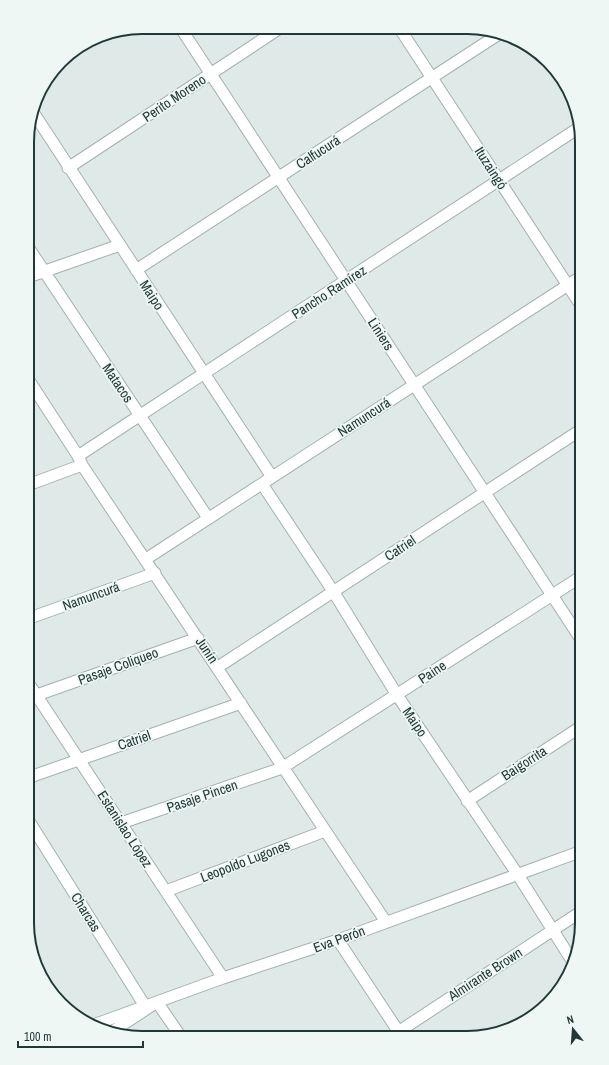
<svg xmlns="http://www.w3.org/2000/svg" width="609" height="1065" font-family="'Archivo Narrow',sans-serif">
	<style>
		.lines { fill: none; stroke-linecap: round; stroke-linejoin: round }
		.minor-casing { stroke: #a2b1b0; stroke-width: 13 }
		.minor { stroke: #fff; stroke-width: 11 }
		.labels { text-anchor: middle; dominant-baseline: central; stroke-width: 3.5; stroke-linejoin: round; paint-order: stroke }
		.street-label { font-size: 14px; fill: #203938; stroke: #eff7f5 }
		.rim { fill: none; stroke: #203938; stroke-width: 2 }
	</style>
	<rect width="100%" height="100%" fill="#dfeae8"/>
	<g class="lines">
		<g class="minor-casing">
			<path id="minor" d="M180,27L582,641
				M400,29L582,307
				M33,112L272,477
				M68,168L280,28
				M28,247L208,518
				M136,270L499,34
				M28,277L120,245
				M28,379L78,456L82,465L386,922
				M78,456L580,127
				M262,484L333,591L397,695L518,875L571,959
				M28,485L82,465
				M146,559L582,276
				M27,619L155,573
				M218,667L582,429
				M27,681L223,978
				M37,695L198,638
				M27,778L241,703
				M467,801L582,726
				M27,818L145,1006
				M121,823L282,768L582,576
				M166,891L325,831
				M338,940L402,1037
				M96,1024L223,978L338,940L582,851
				M113,1031L157,1002L181,1037
				M389,1038L582,911"/>
		</g>
		<use href="#minor" class="minor"/>
	</g>
	<g class="labels">
		<g class="street-label">
			<text transform="translate(174 98) rotate(-34)">Perito Moreno</text>
			<text transform="translate(318 152) rotate(-33)">Calfucurá</text>
			<text transform="translate(491 168) rotate(57)">Ituzaingó</text>
			<text transform="translate(329 292) rotate(-33)">Pancho Ramírez</text>
			<text transform="translate(152 295) rotate(57)">Maipo</text>
			<text transform="translate(381 334) rotate(57)">Liniers</text>
			<text transform="translate(118 383) rotate(56)">Matacos</text>
			<text transform="translate(364 417) rotate(-33)">Namuncurá</text>
			<text transform="translate(400 548) rotate(-33)">Catriel</text>
			<text transform="translate(91 596) rotate(-20)">Namuncurá</text>
			<text transform="translate(207 650) rotate(56)">Junín</text>
			<text transform="translate(118 666) rotate(-20)">Pasaje Coliqueo</text>
			<text transform="translate(432 672) rotate(-33)">Paine</text>
			<text transform="translate(415 722) rotate(56)">Maipo</text>
			<text transform="translate(134 740) rotate(-19)">Catriel</text>
			<text transform="translate(524 763) rotate(-33)">Baigorrita</text>
			<text transform="translate(202 796) rotate(-19)">Pasaje Pincen</text>
			<text transform="translate(125 829) rotate(57)">Estanislao López</text>
			<text transform="translate(245 861) rotate(-21)">Leopoldo Lugones</text>
			<text transform="translate(86 912) rotate(58)">Charcas</text>
			<text transform="translate(339 939) rotate(-20)">Eva Perón</text>
			<text transform="translate(485 974) rotate(-33)">Almirante Brown</text>
		</g>
	</g>
	<path d="M0 0H609V1065H0ZM142 34H467A108 108 0 0 1 575 142V923A108 108 0 0 1 467 1031H142A108 108 0 0 1 34 923V142A108 108 0 0 1 142 34Z" fill="#eff7f5" fill-rule="evenodd"/>
	<path class="rim" d="M142 34H467A108 108 0 0 1 575 142V923A108 108 0 0 1 467 1031H142A108 108 0 0 1 34 923V142A108 108 0 0 1 142 34Z"/>
	<g transform="translate(573 1029) rotate(343)" stroke="#eff7f5" stroke-width="3" paint-order="stroke">
	<path d="M0-3L7 15L0 10L-7 15Z" fill="#203938"/>
	<text y="-6" font-size="11" font-weight="bold" text-anchor="middle" fill="#203938">N</text>
	</g>
	<path d="M18 1041v6h125v-6" fill="none" stroke="#203938" stroke-width="2"/>
	<text x="24" y="1041" font-size="12" fill="#203938" stroke="#eff7f5" stroke-width="3" paint-order="stroke">100 m</text>
</svg>
